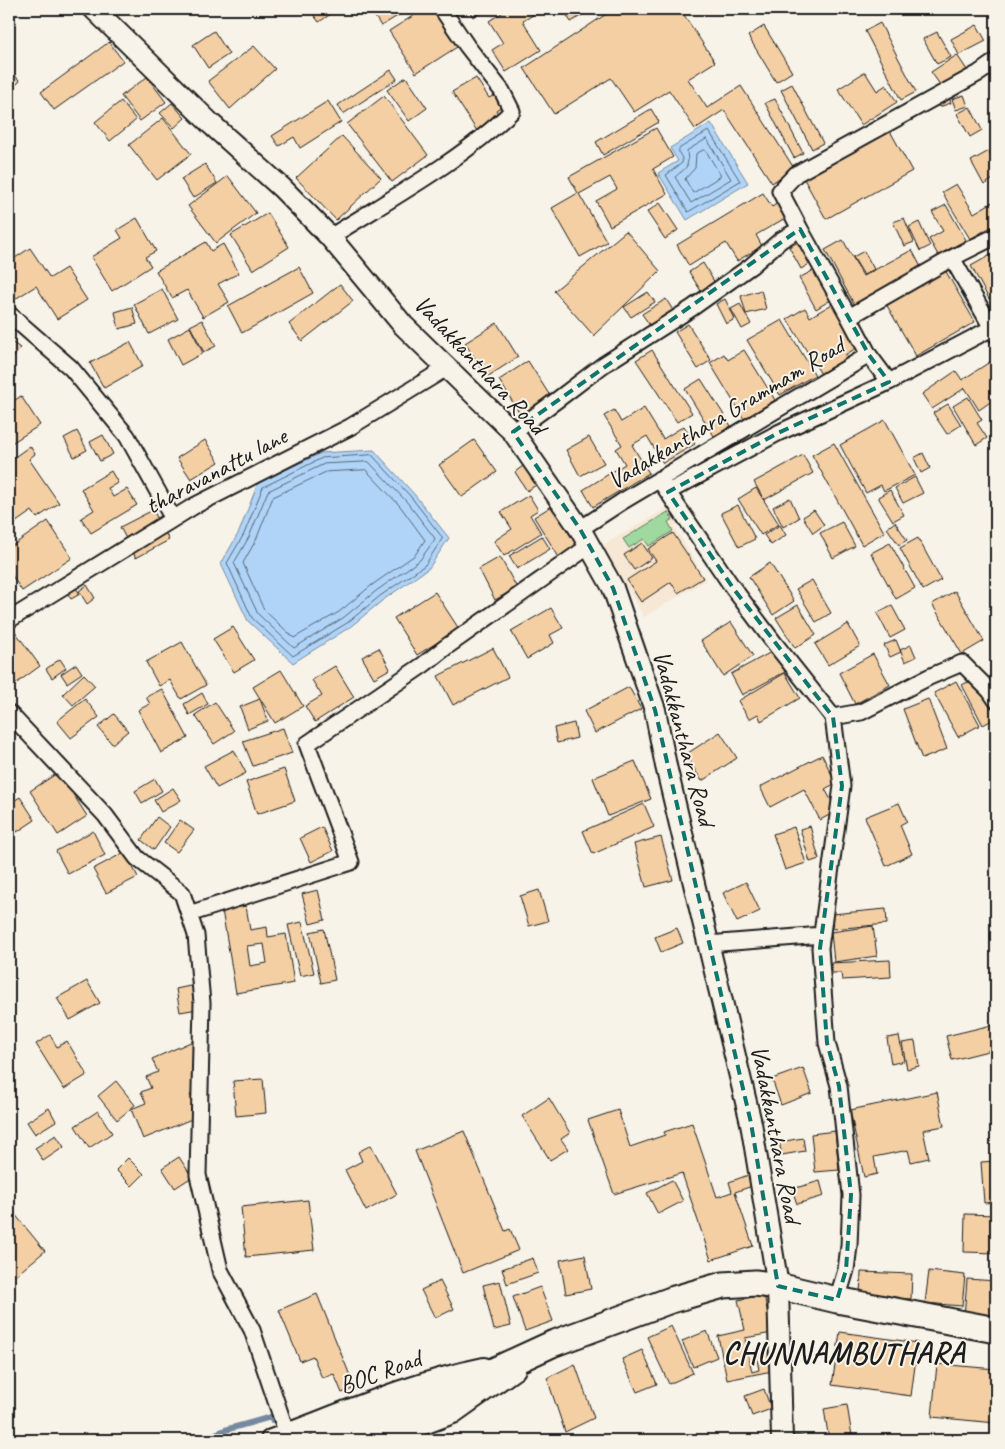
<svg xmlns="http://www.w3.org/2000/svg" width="1005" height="1449" font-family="Caveat,sans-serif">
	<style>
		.built { fill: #f6e8d4 }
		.green { fill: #9fd99f; stroke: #5e7a5e }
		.water { fill: #b0d4f8; stroke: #758aa0 }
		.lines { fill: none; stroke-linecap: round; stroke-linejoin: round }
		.shore { stroke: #576674; stroke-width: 1 }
		.stream { stroke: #758aa0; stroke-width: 6 }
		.building { fill: #f4cfa4; stroke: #1c1c1c; fill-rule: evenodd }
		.minor-casing { stroke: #1c1c1c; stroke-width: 19 }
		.tertiary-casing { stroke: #1c1c1c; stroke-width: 24 }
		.primary-casing { stroke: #1c1c1c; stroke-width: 29 }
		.minor { stroke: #f7f3e8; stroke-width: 15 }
		.tertiary { stroke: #f7f3e8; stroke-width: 20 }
		.primary { stroke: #f7f3e8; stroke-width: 25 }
		.marked { fill: none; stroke: #0f766e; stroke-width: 4; stroke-dasharray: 10 6; stroke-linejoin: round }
		.labels { text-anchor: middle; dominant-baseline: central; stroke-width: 4; stroke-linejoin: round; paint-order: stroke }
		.street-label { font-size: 25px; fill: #1c1c1c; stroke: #f7f3e8 }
		.district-label { font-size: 30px; font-weight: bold; letter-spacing: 1px; fill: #1c1c1c; stroke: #f7f3e8 }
	</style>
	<rect width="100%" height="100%" fill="#f7f3e8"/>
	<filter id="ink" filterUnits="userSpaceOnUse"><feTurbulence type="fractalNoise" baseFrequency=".02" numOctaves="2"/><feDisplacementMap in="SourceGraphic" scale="10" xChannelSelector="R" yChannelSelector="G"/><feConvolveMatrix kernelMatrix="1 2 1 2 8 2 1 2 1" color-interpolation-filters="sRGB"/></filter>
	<g filter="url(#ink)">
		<path class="built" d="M672,505L681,521L674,526L706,580L644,617L602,546Z"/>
		<path class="green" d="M668,512L673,519L668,522L673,531L649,546L644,539L629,548L623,539Z"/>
		<path class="water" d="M711,123L748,183L687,220L658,173L678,161L670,148Z
			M374,450L414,494L449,538L429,568L383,600L350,627L293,663L248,621L221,564L239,532L258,483L321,453Z"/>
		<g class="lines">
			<path class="shore" d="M709,131L740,181L688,212L666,175L682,163C684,157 677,154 679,149Z
				M707,139L731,179L691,203L675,177C688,166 689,168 687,151Z
				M704,150L706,151L721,176L693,193L685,179L695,168L696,154Z
				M372,455L411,497L442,537V539L425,565L380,596L347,623L293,656L252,618L227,563L244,534L263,487L322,458Z
				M369,462L406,501L434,537L435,539L420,560L376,591L343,618L294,648L258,614L234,563L249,537L268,491L324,464Z
				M366,470L400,506L425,540L415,555L372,585L339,612L294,638L264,610L243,563L256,540L273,497L326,472Z"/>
			<path class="stream" d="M201,1440L225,1430L271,1417L272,1420"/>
		</g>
		<path class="building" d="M309,9H338L319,22Z
			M370,9H409L381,26Z
			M424,9H432L457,47L416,73L389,31Z
			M468,9H487L473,17Z
			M508,9H529L533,15L523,21L541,50L506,72L492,50L503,43L489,21Z
			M563,9H592L571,22Z
			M614,9H680L715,62L688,79L707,108L741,86L794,168L772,183L724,110L695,129L669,90L634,112L611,78L554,114L524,68Z
			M880,23L916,92L901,100L865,31Z
			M977,25L986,41L959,55L951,39Z
			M764,26L792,72L776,82L748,36Z
			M214,31L229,54L208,68L193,45Z
			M937,32L951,57L937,64L923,39Z
			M109,42L123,61L54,110L41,92Z
			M254,46L275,69L230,109L208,81Z
			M957,55L967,70L941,86L931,72Z
			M9,69L20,81L9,92Z
			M391,70L397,79L343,114L338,105Z
			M865,72L877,91L886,85L897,102L861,125L838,89Z
			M147,77L166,102L140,121L121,96Z
			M406,77L427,108L409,121L387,90Z
			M476,78L489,98L497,94L504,105L496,110L500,117L477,131L452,92Z
			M792,84L823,143L812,149L781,90Z
			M948,94L951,103L939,107L936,98Z
			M964,95L968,106L956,110L952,99Z
			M384,96L428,155L392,182L347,124Z
			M775,99L803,153L794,158L765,103Z
			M121,101L136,120L110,141L95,122Z
			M328,101L341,122L300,148L294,137L279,146L272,136Z
			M172,103L185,118L174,128L160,113Z
			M970,107L982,130L970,137L957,114Z
			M651,109L659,122L603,155L596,142Z
			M163,118L191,154L157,180L129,145Z
			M656,128L673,157L653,169L667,194L610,226L596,201L617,189L610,177L579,194L607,242L580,257L552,208L578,193L569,177Z
			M890,131L912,171L826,219L804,179Z
			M342,136L381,178L336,220L296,178Z
			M989,151L996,165V177L984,185L971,161Z
			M205,164L217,183L193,198L181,179Z
			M228,176L256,213L216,243L188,206Z
			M956,184L974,213L996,200V224L970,239L942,192Z
			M763,193L772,207L778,203L787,217L756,235L762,246L737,261L726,243L689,266L677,245Z
			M660,203L678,230L665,239L647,212Z
			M946,205L966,240L938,255L929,239L943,231L932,212Z
			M268,213L289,247L253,270L231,235Z
			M137,218L156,251L145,257L151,266L112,291L91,257L122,238L117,230Z
			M904,218L914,242L904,246L893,222Z
			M919,222L930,246L920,251L909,227Z
			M626,231L660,271L594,335L595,337L554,291Z
			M802,240L814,261L801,269L789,247Z
			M843,240L863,276L912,250L922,269L855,306L825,250Z
			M206,242L211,251L223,244L239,273L218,284L229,302L203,317L187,290L172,298L156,271Z
			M30,248L50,278L66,268L87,300L57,319L36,286L15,299L9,288V262Z
			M864,251L874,269L864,275L853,257Z
			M996,252V295L989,299L971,266Z
			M703,263L715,283L701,291L689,272Z
			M299,267L313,293L242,333L228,306Z
			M818,268L834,298L816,309L799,278Z
			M945,270L975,322L916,356L886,304Z
			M340,284L353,301L302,341L289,324Z
			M162,289L178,319L149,334L134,304Z
			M761,290L766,309L746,314L741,296Z
			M648,292L655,302L631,317L624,307Z
			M666,299L674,312L651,327L642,314Z
			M725,299L735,319L726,324L716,304Z
			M834,303L861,345L845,355L850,363L824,379L787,319L805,308L810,317Z
			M740,304L751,324L742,329L731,309Z
			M132,307L137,324L119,329L115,312Z
			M202,320L216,346L204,352L190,326Z
			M782,320L815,375L780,395L747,340Z
			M497,323L518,357L487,377L465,343Z
			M688,324L711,360L698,369L675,332Z
			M190,327L203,353L181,365L168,339Z
			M9,340L20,348L9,364Z
			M130,342L143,366L104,388L90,363Z
			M652,350L692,413L677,422L636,360Z
			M744,350L775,400L744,419L710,363L724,354L728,360Z
			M996,358V398L979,410L965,388L932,409L922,394L956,371L962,380Z
			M528,361L552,399L522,417L499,380Z
			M701,379L731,426L714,436L685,389Z
			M21,396L40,425L10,444L9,404Z
			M968,397L982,420L977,423L987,438L976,445L953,406Z
			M948,404L961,425L947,434L933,413Z
			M644,408L663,439L684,426L695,444L663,463L647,436L632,445L649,473L593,507L583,490L625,464L616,449L622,445L604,416L614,410L621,422Z
			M885,420L915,475L884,491L881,485L866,493L840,445Z
			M77,431L87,450L74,457L64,438Z
			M103,435L113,454L100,461L90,442Z
			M589,437L604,463L580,476L566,450Z
			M205,440L219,462L191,479L177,458Z
			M474,440L497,472L462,497L439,465Z
			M834,443L884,532L862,545L812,455Z
			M30,446L35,454L29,459L59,503L37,518L32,511L9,527V461Z
			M923,453L930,468L921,473L914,458Z
			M803,455L813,473L764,500L754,482Z
			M527,463L539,483L527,491L515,472Z
			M111,471L118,483L108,488L113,497L127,489L137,505L91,533L81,518L94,510L81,489Z
			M915,477L923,493L903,503L895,488Z
			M756,488L779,524L761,535L738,499Z
			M890,490L904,515L893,521L878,497Z
			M529,495L538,510L530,515L541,533L504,556L494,541L512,529L501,512Z
			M790,498L799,518L783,527L773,507Z
			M738,505L755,539L739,547L721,513Z
			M552,506L578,548L560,559L534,517Z
			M153,510L169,540L136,558L120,527Z
			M814,510L824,525L813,533L803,517Z
			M48,521L72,558L22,591L9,571V548Z
			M842,522L855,546L833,558L820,533Z
			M895,522L907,540L899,545L887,528Z
			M780,525L786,535L771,545L764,535Z
			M673,533L703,578L678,593L671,582L641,602L627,580L656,561L648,549Z
			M542,536L550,549L517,569L509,556Z
			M918,538L941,580L923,590L900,548Z
			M642,543L652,558L634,570L624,555Z
			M890,543L915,588L896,599L871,553Z
			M500,557L517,588L495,600L479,569Z
			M770,563L794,601L773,615L749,577Z
			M812,580L831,613L816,622L796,589Z
			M71,581L80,594L71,599L63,586Z
			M87,585L95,598L87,604L79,591Z
			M955,591L984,641L962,654L932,604Z
			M435,592L459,629L417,655L394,618Z
			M798,605L816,635L795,648L776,618Z
			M892,606L905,630L890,638L877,613Z
			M551,608L563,628L550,635L554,643L527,659L511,631Z
			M731,622L753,656L723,676L701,641Z
			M9,623L40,666L14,685L9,678Z
			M848,624L860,646L828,665L815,644Z
			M233,627L254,660L234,672L213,639Z
			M896,640L901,652L890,657L884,645Z
			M182,642L206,685L181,699L170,680L159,686L146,662Z
			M911,645L916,657L905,662L900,650Z
			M379,648L390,669L374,678L362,657Z
			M493,648L508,677L453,705L438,676Z
			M773,651L785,672L742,695L731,674Z
			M873,654L890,685L855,704L839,673Z
			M60,659L66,668L52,678L46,669Z
			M76,664L82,673L67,683L61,674Z
			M335,666L354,697L315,722L305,706L322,696L312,680Z
			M281,670L303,706L275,723L253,687Z
			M785,673L800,698L761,721L758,714L749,719L738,701Z
			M84,674L95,686L73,705L63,694Z
			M979,676L996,708V718L983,725L962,685Z
			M956,681L980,725L958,737L934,693Z
			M629,687L641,709L595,733L584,711Z
			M162,689L188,738L161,753L138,710L150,704L146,697Z
			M202,693L208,704L189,715L184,704Z
			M85,699L99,717L71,738L57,721Z
			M260,699L268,721L248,729L240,707Z
			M928,699L947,749L922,759L903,709Z
			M215,702L234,731L214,744L195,715Z
			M114,714L128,731L112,744L98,727Z
			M574,723L577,738L557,743L554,728Z
			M283,728L292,753L253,766L243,741Z
			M720,732L737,758L702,781L685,755Z
			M234,750L246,773L217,788L204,766Z
			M822,755L836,783L825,789L837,811L820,820L804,789L770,807L760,787Z
			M635,761L651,799L608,816L593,778Z
			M284,769L295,801L257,814L246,782Z
			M59,772L87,816L58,835L30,791Z
			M155,779L162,791L142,803L135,791Z
			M173,788L181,800L161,812L154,800Z
			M20,797L35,820L17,832L9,820V804Z
			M899,803L907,821L900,825L912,854L886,866L865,817Z
			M644,804L654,827L593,854L583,831Z
			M157,817L170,827L154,850L141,840Z
			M180,820L194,830L177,852L164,843Z
			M810,826L819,859L810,862L800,829Z
			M322,827L333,851L311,862L300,838Z
			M794,827L806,863L785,870L773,834Z
			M93,831L105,855L68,874L56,851Z
			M661,837L673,880L646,887L634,844Z
			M125,852L138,877L106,893L93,869Z
			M746,882L760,911L737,922L723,893Z
			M318,890L325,920L310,924L302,894Z
			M539,890L548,921L529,926L520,896Z
			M246,906L250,930L267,927L268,937L286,934L294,983L236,993L222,910ZM264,944L267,963L250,966L247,946Z
			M886,909L887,924L833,929L832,914Z
			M302,922L314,973L300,976L288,925Z
			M873,926L877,956L834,962L831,932Z
			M677,928L683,943L661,952L655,937Z
			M324,929L335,980L321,983L310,932Z
			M890,960L891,977L842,980L841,973H832L831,963Z
			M87,981L100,1003L70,1020L57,998Z
			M204,983L209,1007L180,1012L176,989Z
			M996,1024V1049L952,1060L946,1036Z
			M50,1035L57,1047L67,1041L87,1075L64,1089L36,1044Z
			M899,1036L904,1061L891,1064L887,1038Z
			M193,1041L206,1072L201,1091L190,1095L199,1116L143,1139L131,1109L146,1103L141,1092L151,1088L146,1077L158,1072L152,1059Z
			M915,1041L919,1066L907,1069L902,1043Z
			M803,1068L812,1093L781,1105L772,1079Z
			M263,1079L266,1113L236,1116L233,1081Z
			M116,1081L135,1105L117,1120L98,1096Z
			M937,1092L944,1126L923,1130L929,1158L911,1162L908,1150L874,1157L877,1174L864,1177L850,1110Z
			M549,1098L570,1133L561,1139L568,1149L550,1160L522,1116Z
			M49,1108L56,1121L35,1134L27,1122Z
			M618,1110L630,1147L665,1135L664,1132L692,1123L717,1197L732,1192L729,1182L751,1174L755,1185L735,1192L753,1246L711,1260L682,1173L614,1194L588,1120Z
			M98,1111L112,1133L89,1148L75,1126Z
			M464,1131L505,1231L510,1229L519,1250L463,1273L415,1151Z
			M835,1131L839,1170L815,1172L811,1134Z
			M56,1135L64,1147L43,1161L35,1148Z
			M803,1138L805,1151L782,1155L779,1142Z
			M371,1145L397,1194L366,1211L345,1170L362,1161L358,1152Z
			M179,1157L192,1177L175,1188L162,1168Z
			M128,1158L144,1174L132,1186L116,1170Z
			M996,1161V1202L984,1203L981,1162Z
			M672,1180L683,1201L658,1214L647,1193Z
			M820,1181L824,1196L797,1204L792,1189Z
			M308,1200L314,1250L246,1257L241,1207Z
			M9,1207L45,1251L9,1281Z
			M965,1214L996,1215V1253L964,1252Z
			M585,1255L591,1289L566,1294L560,1260Z
			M533,1258L538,1273L507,1284L502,1269Z
			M929,1271L965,1275L962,1306L925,1303Z
			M861,1272L912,1274L911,1299L860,1297Z
			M967,1279L996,1281V1320L964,1317Z
			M440,1281L454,1309L435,1318L421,1290Z
			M500,1281L511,1326L494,1330L483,1285Z
			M540,1287L553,1321L525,1331L513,1297Z
			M317,1294L355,1388L342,1393L334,1374L322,1378L313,1356L300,1361L279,1310Z
			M764,1295L772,1333L745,1338L752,1372L759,1370L755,1350L767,1347L772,1371L727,1380L718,1336L745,1330L738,1300Z
			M671,1326L693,1373L669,1384L647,1337Z
			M707,1331L717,1357L693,1367L682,1341Z
			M840,1332L918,1343L911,1396L832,1385Z
			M642,1350L657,1384L637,1392L622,1359Z
			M575,1364L594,1418L565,1432L547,1378Z
			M937,1364L996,1369V1423L932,1417Z
			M764,1389L771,1409L752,1416L745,1396Z
			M847,1405L852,1436L829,1440L824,1409Z
			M794,1435L810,1437V1440H793Z"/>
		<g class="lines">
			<g class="minor-casing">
				<path id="minor" d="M800,229L849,317
					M330,237C390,199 462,160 512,111L502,91L467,46L442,9
					M952,258L996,335
					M9,314L71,368L127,436L173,519
					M889,382L869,355L849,317L952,258L996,236
					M513,432L557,400L603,365L692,308L751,266L781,240L800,229L780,191L796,174L979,73L996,61
					M659,479L733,588L775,644L833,717L861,712L929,677L962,663L990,691L996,700
					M668,492L778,433L889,382L992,328
					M580,529L623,501L869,355
					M9,620L194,506L350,427L448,367
					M9,713L105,815L137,858L182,893L196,935L202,1003L198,1175L220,1270L252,1330L287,1434
					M833,717L842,786L820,948L827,1043L839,1086L851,1195L849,1246L846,1270L837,1300
					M189,914L351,862L307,744L423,665L446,647L589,546
					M708,944L822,935"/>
			</g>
			<g class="tertiary-casing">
				<path id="tertiary" d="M94,9L210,123L282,188L330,237L403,325L513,432L580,529L613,588L655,710L666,766L751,1123L778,1286L782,1440
					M271,1440C341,1414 410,1383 484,1368
					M381,1440L453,1413L515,1369"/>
			</g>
			<g class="primary-casing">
				<path id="primary" d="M324,1440L443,1394L552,1344L671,1300L723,1285L755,1283L778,1286L837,1300L996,1330"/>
			</g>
			<use href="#minor" class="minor"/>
			<use href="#tertiary" class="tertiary"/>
			<use href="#primary" class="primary"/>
		</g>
	</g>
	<path class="marked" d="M800,229L869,355L889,382L778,433L668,492L733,588L833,717L842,786L820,948L827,1043L839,1086L851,1195L846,1270L837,1300L778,1286L751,1123L655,710L613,588L580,529L513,432Z"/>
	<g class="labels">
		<g class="street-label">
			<text transform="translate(480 365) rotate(47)">Vadakkanthara Road</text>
			<text transform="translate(726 413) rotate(-31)">Vadakkanthara Grammam Road</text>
			<text transform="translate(216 471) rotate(-28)">tharavanattu lane</text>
			<text transform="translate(684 738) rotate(75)">Vadakkanthara Road</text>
			<text transform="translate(776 1134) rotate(79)">Vadakkanthara Road</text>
			<text transform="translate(380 1372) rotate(-20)">BOC Road</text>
		</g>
		<g class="district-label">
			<text x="844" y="1353">CHUNNAMBUTHARA</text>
		</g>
	</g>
	<rect width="1005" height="1449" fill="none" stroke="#f7f3e8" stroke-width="30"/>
	<rect x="15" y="15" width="975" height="1419" fill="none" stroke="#1c1c1c" stroke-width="2" filter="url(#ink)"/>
</svg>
